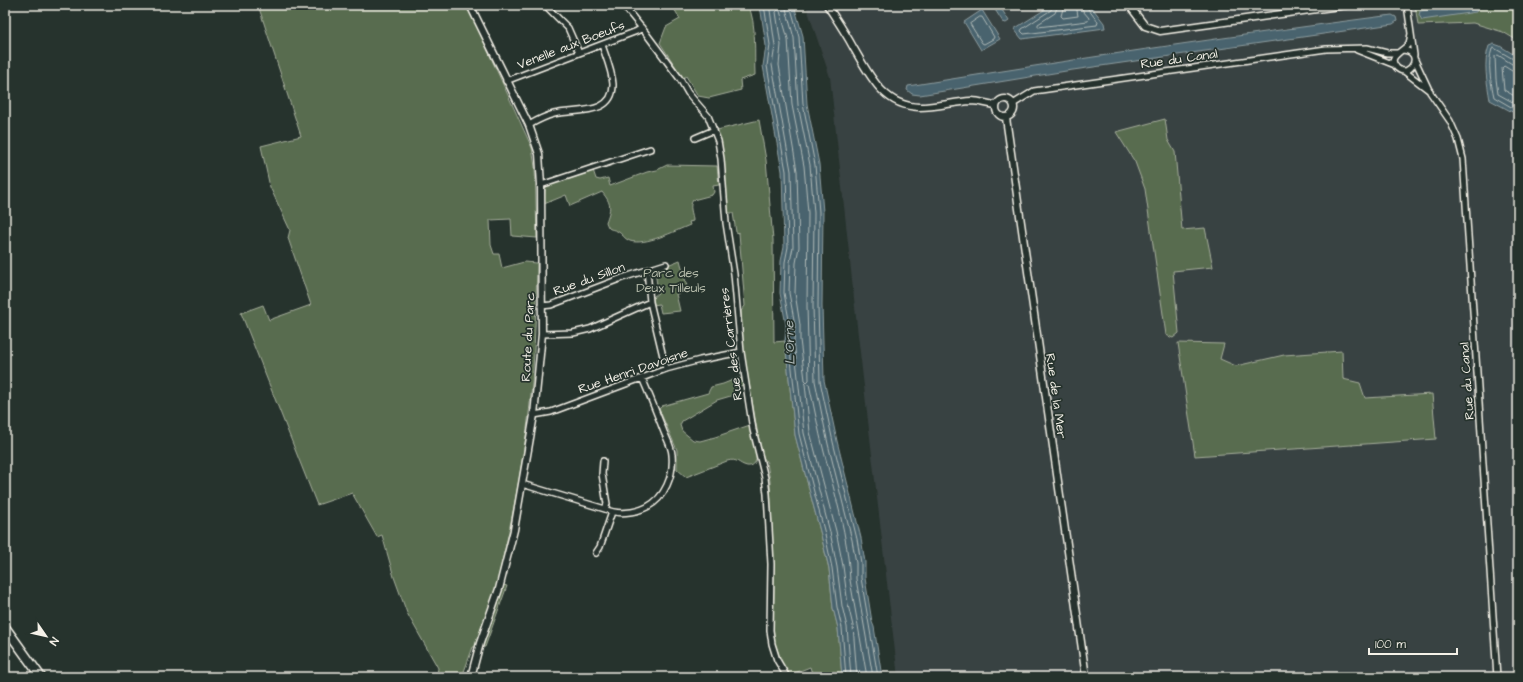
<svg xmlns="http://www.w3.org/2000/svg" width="1523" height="682" font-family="'Architects Daughter',sans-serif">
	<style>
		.built { fill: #394242 }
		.green { fill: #586c50; stroke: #a6ae9c }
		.water { fill: #49646e; stroke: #8d9c9f }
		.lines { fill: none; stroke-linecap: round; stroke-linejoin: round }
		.shore { stroke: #b0b9b7; stroke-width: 1 }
		.minor-casing { stroke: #f4f1e8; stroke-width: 8 }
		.tertiary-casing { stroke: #f4f1e8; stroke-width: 9 }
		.primary-casing { stroke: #f4f1e8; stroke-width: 11 }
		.minor { stroke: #26332d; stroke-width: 5 }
		.tertiary { stroke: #26332d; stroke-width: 6 }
		.primary { stroke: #26332d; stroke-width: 8 }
		.labels { text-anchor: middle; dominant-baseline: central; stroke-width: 3.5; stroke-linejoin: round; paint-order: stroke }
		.street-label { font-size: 13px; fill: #f4f1e8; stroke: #26332d }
		.park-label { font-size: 13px; fill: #b6bcab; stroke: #26332d }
		.water-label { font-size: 14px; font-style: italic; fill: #b0b9b7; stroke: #26332d }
	</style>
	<rect width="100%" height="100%" fill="#26332d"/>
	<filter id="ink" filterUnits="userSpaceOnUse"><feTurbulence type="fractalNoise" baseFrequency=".025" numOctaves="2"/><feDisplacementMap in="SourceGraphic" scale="8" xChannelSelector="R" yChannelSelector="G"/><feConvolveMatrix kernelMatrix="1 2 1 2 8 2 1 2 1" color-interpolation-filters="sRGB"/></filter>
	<g filter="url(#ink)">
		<path class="built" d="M806,5H1415L1418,25L1473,23L1503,32L1518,41V677H898L858,335L830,77Z"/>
		<path class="green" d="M258,5H467L532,148L535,167L537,238L512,236L511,219L490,220L491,245L494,254H499L502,268L524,262L537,263C536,303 535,343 532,384C526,451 513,518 497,583L507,586L485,647H473L462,677L437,675L438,668L407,613L394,577L382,535L377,537L352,493L317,505L241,313L263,305L269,320L311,305L288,238L290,230L270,187L261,146L301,136Z
			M664,5H748C757,23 754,55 755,75L740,80L741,90L709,98L698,96L686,76L683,78L660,43L666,27L680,19L672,5L666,8Z
			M1415,5H1518V41L1503,32L1473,23L1418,25Z
			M1165,119L1168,140L1175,152L1182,230L1205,228L1213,267L1173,271L1179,333L1173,338L1166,335L1145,189L1135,162L1116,132Z
			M759,120L766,160L773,240L774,342L785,341L795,435L821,535L829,569L833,608L838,628L842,677H813L810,667L790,675L782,663L773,638L774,574L770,481L767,463L763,457L758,435L743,349L741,311L745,306L739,233L736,232L733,213H728L722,146L717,130Z
			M667,165L717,166L719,185L713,186L714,192L712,195L693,200C688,207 693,213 693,221L689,222L690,225C675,231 645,246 630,241C624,239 622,233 617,231C610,228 609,231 606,222C611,208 612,204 602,192L570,206L566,195L544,204L545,188L550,185L593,170L596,179L600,180L608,178L610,186L647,172L657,170Z
			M680,260L688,290L676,294L680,311L661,313L659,304L654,305L653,297L658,293L655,270Z
			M1178,343L1224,344L1220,359L1236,366L1284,355L1342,351L1343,379L1360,383L1365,398L1432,394L1436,439L1195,456Z
			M738,378L743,379V385L735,388L734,395L717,400L682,421L680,425L682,431L693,440L700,441L715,437L750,425C752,433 765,468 747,466C738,464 738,458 727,461L686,477L677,469V450L659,409L662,406L708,393L711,387L723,384Z"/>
		<path class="water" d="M758,5H794L803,36L807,104L819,164L823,212L822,306L824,380L837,441L861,538L865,562V578L872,622L874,627L882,677H842L838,628L833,608L829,568L821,535L795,435L785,341L786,325L780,293L781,261L784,247L782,171L763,66L766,46L761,12Z
			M992,5H999L1009,21L1006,23L1003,22Z
			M1052,5H1090L1104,23L1105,28L1022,39L1014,29Z
			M1468,5H1476L1478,8L1476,12L1422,20L1419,15L1420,11Z
			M982,10L1000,39L981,50L964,22Z
			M1392,15L1396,17L1397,21L1393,24L1066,71L920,95L912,94L907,90L908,86C1069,60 1230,36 1392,15Z
			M1494,44L1500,46L1518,57V115L1490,100C1487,83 1483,62 1489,46Z"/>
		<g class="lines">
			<path class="shore" d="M762,5L765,11L770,45L767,66L786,171L788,247L785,262L784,293L790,325L789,341L799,434L825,534L832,568L837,607L842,628L846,677
				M768,5L770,10L775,46L772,65L791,171L793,247L790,262L789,293L795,325L794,341L804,433L830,532L837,567L842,606L847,627L851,677
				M785,5L794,38L798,105L810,165L814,213L813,306L815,381L828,444L852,540L856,563V579L873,677
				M790,5L799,37L803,104L815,165L819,212L818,306L820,381L833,442L857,539L861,563V578L878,677
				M1053,5L1051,10L1022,29L1021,31L1024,34L1097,25L1098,22L1088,9L1087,5
				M1058,5L1055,13L1038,24V27L1088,21L1089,18L1083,11L1082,5
				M1064,5L1061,16L1063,18L1078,16L1076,5
				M980,17H982L994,37L993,39L984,44L982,43L970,24Z
				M1518,60H1515L1494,48L1492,49C1487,63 1491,83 1494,97L1518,111
				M1518,65L1512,64L1498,55L1495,56L1496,79L1498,94L1518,105
				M1518,71H1512L1504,66L1502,68L1504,90L1518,98
				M857,677L853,626L848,605L843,566L836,531L810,432L805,384L807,382L805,380L800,340V325L795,293L796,263L799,247L797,171L779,65L781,45L776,12L778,10L780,11L788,39L792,105L804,166L808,213L807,306L809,380L807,382L809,384C814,406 818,429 824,452C835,494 848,536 850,580L867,677"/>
			<g class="minor-casing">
				<path id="minor" d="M545,5L568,28L579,53
					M623,5L645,32L680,79L688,93L708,116L718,141L721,159L726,223L734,274L741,352L753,430L765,478L767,494L771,564L770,630L772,644L777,660L787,677
					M1407,5L1414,55
					M1357,50L1395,65
					M1403,50C1425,52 1410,80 1397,68C1385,56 1405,51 1409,43C1410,41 1410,37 1411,34
					M1415,60L1430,92L1450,121L1458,139L1463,159L1497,677
					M1404,71L1430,91
					M506,81L637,31L642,28
					M1013,104L1034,91L1326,49L1367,48L1387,53H1397
					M529,125C536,121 546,116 554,114C575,109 614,116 613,84C612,71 606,57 602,45
					M695,138L714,130
					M541,185L650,149
					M647,270L650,302
					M541,306L551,305L622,278L666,264
					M542,334L573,333L590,329L650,302L666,369
					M534,415L551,412L666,369L700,360L741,352
					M603,461L602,474L607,504L605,509
					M522,484L605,509C617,515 635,513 647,507C665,498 674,475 672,455C672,448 667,439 664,432C657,414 650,396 642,378
					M596,553L600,547L612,512"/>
			</g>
			<g class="tertiary-casing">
				<path id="tertiary" d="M470,5L529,125L539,154L541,185L542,334L534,415L514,530L499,589L480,643L471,677
					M827,5C836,19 845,32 853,47C869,74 883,106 919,107C937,107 954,102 971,101C979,101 988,104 995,105
					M1129,5L1145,26L1160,31L1346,5
					M996 108a9 9 0 1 1 18 0a9 9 0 1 1-18 0Z
					M1006,118L1086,677"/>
			</g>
			<g class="primary-casing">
				<path id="primary" d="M5,627L41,677"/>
			</g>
			<use href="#minor" class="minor"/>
			<use href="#tertiary" class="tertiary"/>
			<use href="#primary" class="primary"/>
		</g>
	</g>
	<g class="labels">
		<g class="street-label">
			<text transform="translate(571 45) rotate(-21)">Venelle aux Boeufs</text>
			<text transform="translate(1179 59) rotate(-8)">Rue du Canal</text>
			<text transform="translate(589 279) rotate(-20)">Rue du Sillon</text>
			<text transform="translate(528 337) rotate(-87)">Route du Parc</text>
			<text transform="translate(731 344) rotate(-97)">Rue des Carrières</text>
			<text transform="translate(633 371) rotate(-19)">Rue Henri Davoisne</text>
			<text transform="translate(1467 381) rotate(-94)">Rue du Canal</text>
			<text transform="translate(1056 396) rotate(82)">Rue de la Mer</text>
		</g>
		<g class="park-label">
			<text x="671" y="273">Parc des<tspan x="671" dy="15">Deux Tilleuls</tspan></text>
		</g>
		<g class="water-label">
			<text transform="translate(790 343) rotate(-92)">L'Orne</text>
		</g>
	</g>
	<rect width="1523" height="682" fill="none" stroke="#26332d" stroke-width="20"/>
	<rect x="10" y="10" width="1503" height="662" fill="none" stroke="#f4f1e8" stroke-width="1.5" filter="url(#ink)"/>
	<g transform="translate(46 636) rotate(124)" stroke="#26332d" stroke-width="3" paint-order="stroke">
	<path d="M0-3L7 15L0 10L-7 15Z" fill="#f4f1e8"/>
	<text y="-6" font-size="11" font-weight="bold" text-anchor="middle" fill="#f4f1e8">N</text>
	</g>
	<path d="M1369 648v6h88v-6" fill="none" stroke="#f4f1e8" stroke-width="2"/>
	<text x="1375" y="648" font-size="12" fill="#f4f1e8" stroke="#26332d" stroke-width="3" paint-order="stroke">100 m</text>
</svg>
